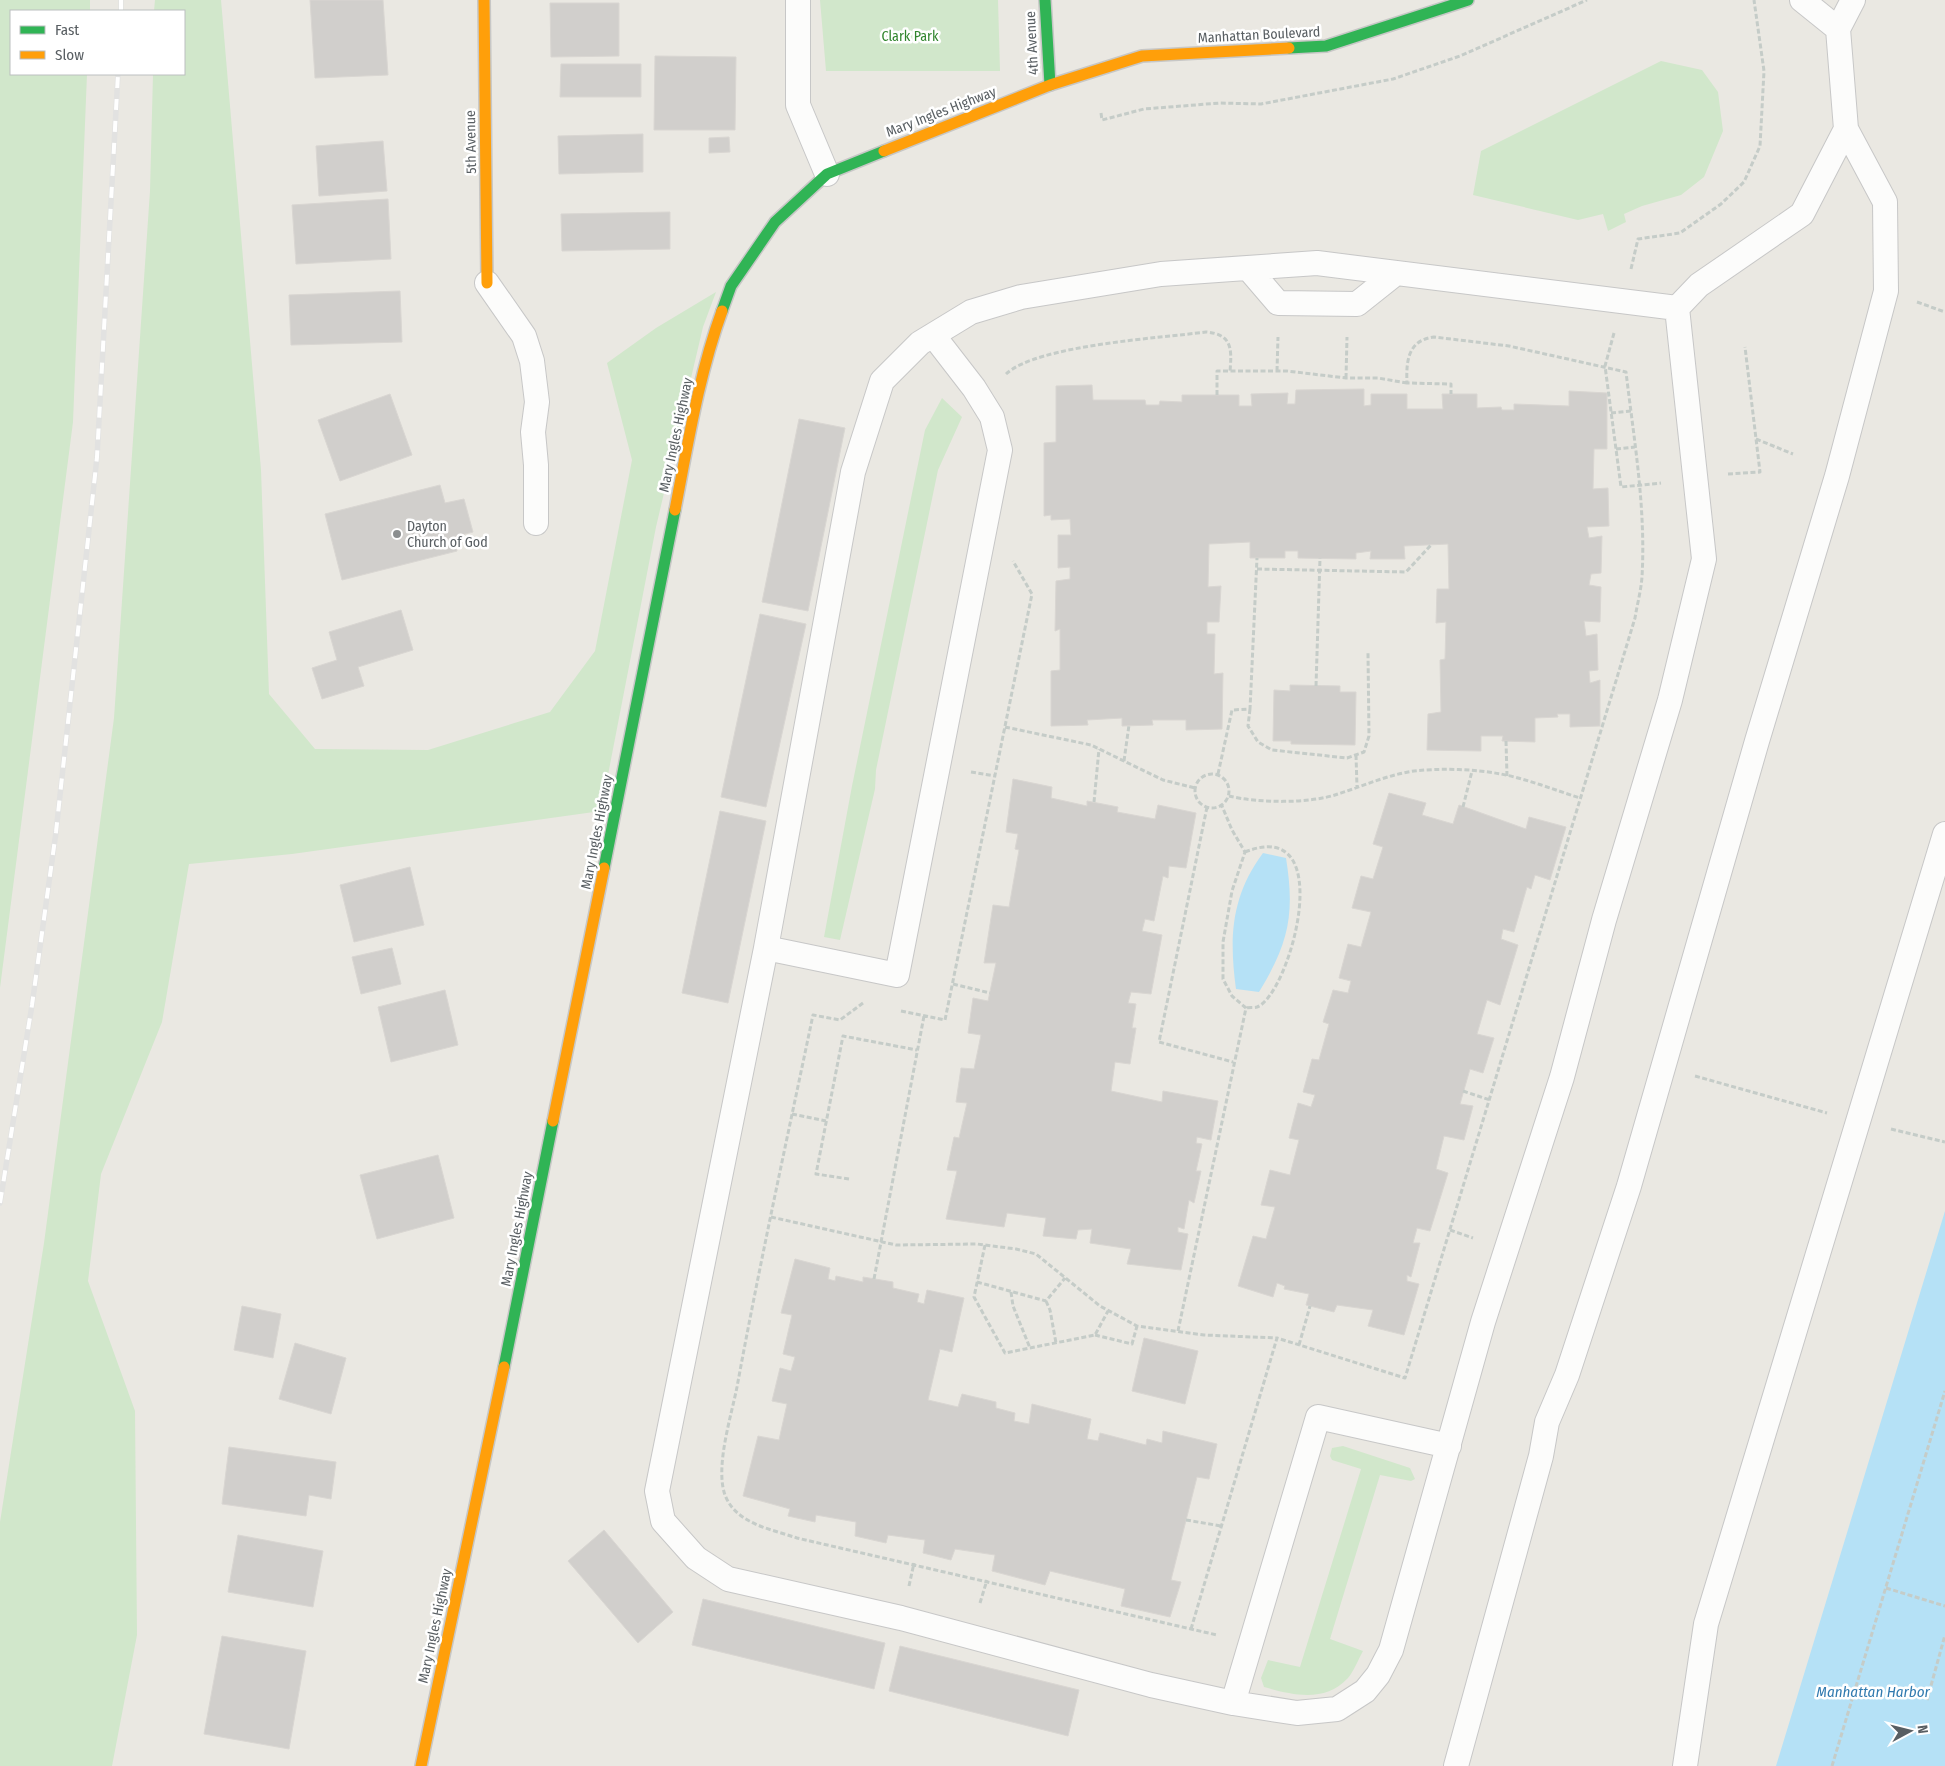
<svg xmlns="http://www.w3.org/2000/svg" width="1945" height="1766" font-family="'Fira Sans Condensed',sans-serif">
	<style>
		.green { fill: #d1e7cb }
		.water { fill: #b5e1f6 }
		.building { fill: #d1cfcc; stroke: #d9d6d2 }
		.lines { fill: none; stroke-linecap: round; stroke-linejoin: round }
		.lane-casing { stroke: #c7c7c7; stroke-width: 26 }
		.fast-casing { stroke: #c7c7c6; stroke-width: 14 }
		.slow-casing { stroke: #c7c7c6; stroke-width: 14 }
		.path { stroke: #c5ccc8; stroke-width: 3; stroke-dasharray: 5 2.5; stroke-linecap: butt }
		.lane { stroke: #fcfcfb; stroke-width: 24 }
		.fast { stroke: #30b455; stroke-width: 11 }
		.slow { stroke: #ff9f0a; stroke-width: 11 }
		.rail-casing { stroke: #e2e2e1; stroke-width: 5.5 }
		.rail { stroke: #fff; stroke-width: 4; stroke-dasharray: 11; stroke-linecap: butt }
		.poi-dot { fill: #8b8e8f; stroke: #fff; stroke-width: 2 }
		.labels { text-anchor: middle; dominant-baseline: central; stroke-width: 5; stroke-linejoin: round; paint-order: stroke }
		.street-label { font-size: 14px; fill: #585e62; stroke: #fff }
		.park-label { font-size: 14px; fill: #31852e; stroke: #fff }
		.poi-label { font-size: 14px; fill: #585e62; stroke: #fff; text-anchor: start }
		.water-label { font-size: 15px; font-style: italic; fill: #317aaf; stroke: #fff }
	</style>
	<rect width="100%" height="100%" fill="#eae8e2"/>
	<path class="green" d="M0,0H90V11H11V74H87L73,422L0,988Z
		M155,0H221L261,470L269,694L315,749L428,750L550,712L595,651L632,460L607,363L656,328L716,292L703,327L656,527L601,811L292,854L189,864L162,1022L101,1174L88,1281L135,1411L137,1635L112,1766H0V1522L44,1243L114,718L150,191L153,74H184V11H154Z
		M820,0H998L1000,71H826Z
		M1661,61L1702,70L1718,92L1723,131L1704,177L1681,195L1642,206L1624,214L1626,222L1608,231L1603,214L1578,220L1473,195L1481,151Z
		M942,398L962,417L938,470L876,770L875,789L840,940L824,937L852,786L925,430Z
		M1343,1446L1410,1468L1415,1479L1411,1481L1380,1475L1330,1639L1363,1651C1358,1660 1354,1671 1348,1678C1325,1703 1293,1695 1264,1687L1261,1678L1268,1660L1300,1667L1361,1469L1332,1460L1330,1456L1332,1448Z"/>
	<path class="water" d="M1263,853L1286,858C1295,914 1289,943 1259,992L1236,989C1229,938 1231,896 1263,853Z
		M1945,1211V1766H1776Z"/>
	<path class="building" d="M310,0H383L388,75L315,78Z
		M550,3H619V56L551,57Z
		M655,56L736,57L735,130H654Z
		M561,64H641V97H560Z
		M643,134V172L559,174L558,136Z
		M729,137L730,152L709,153V138Z
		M383,141L387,191L319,196L316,146Z
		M388,199L391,259L296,264L292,205Z
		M670,212V249L562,251L561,214Z
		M400,291L402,342L291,345L289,295Z
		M1092,385L1093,400H1145L1146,405H1159L1160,401L1182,402V395H1239V406H1252L1251,394L1288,393L1287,404H1295L1296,390L1364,389V406L1371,405V394H1407V409H1443L1442,394H1477V408L1501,407L1502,410H1514V404L1569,406V391L1607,393V449H1594L1593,489L1608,488L1609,526L1587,527L1589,538L1602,536L1601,573L1591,574L1589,585L1601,587L1600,622L1584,621L1586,636L1597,634L1598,670L1589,671L1590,683L1600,680V726L1570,727V714H1557L1558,717L1535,718V742L1502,741L1503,736H1481V751L1427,750L1428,714L1441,712L1440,660L1445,659L1446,622L1436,623L1437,589H1449L1448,544L1404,546L1405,559H1370L1371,551L1356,553V559L1298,558V551H1285V558H1250V542L1209,544L1208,587L1221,586L1219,622H1207V634H1215L1214,674L1223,673L1222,729L1186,730V720H1152L1153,725L1122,726V718L1087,720L1088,725L1051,726V671L1060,670V629L1055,631L1056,581L1070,579V567L1058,568V535H1071L1070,519L1051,520V515L1044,516V443L1056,442V386Z
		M390,394L412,455L340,481L318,420Z
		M799,419L845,428L808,611L762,602Z
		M440,485L445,503L464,499L473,532L454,537L457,551L342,580L325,514Z
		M401,610L413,650L358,667L364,686L322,699L312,668L337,660L329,632Z
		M760,614L806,624L766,807L721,797Z
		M1290,685L1340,686V692H1356L1355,745L1291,744V741H1273L1274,690L1290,691Z
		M1013,779L1052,787L1051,798L1087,806V801L1118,807L1117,812L1155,819L1158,805L1196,813L1186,868L1169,866L1168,878L1163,876L1154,921L1145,919L1142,931L1162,935L1151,994L1131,992L1128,1003L1136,1004L1132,1028H1136L1130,1064L1115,1062L1111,1091L1162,1102L1163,1091L1218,1101L1211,1140L1197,1137L1196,1143L1202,1144L1196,1171H1201L1194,1203L1189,1200L1184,1229L1178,1227V1232L1188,1234L1181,1270L1127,1264L1131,1249L1090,1243L1092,1229L1078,1230L1076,1239L1043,1236L1046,1218L1007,1213L1004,1227L946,1219L957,1171L947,1170L954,1137L959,1138L967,1103L956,1102L961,1068L974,1069L981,1035L968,1033L973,998L988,1001L996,963H984L993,905L1009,907L1019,850L1015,849L1018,834L1006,832Z
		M1389,793L1426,803L1422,815L1453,824L1459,805L1526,829L1529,817L1566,827L1550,880L1535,875L1531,889L1527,887L1514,932L1503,929L1501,939L1518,945L1500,1005L1487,1000L1477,1034L1494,1038L1483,1073L1470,1069L1460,1104L1473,1106L1464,1140L1444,1136L1436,1169L1448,1173L1430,1231L1417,1228L1413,1243H1420L1411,1277L1407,1275V1281L1419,1284L1404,1335L1368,1326L1373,1310L1337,1305L1334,1312L1306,1305L1309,1294L1284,1289L1285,1286L1277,1283L1273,1297L1238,1286L1253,1236L1266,1239L1275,1207L1261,1205L1270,1170L1290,1175L1299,1140L1289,1138L1298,1103L1311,1107L1315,1095L1303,1092L1312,1059L1319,1060L1329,1024L1323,1022L1333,990L1348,993L1351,981L1339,978L1348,944L1361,947L1371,912L1352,908L1361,876L1373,879L1383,847L1373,844Z
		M720,811L766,821L728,1003L682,993Z
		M410,867L424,925L354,942L340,885Z
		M392,948L401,984L361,994L352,957Z
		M445,990L458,1045L391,1062L378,1007Z
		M438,1155L454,1218L377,1239L360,1175Z
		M795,1259L830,1268L828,1279L835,1281L836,1276L863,1282V1277L893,1282V1288L919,1294L917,1302L924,1304L927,1290L964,1298L952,1352L940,1349L928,1400L958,1407L962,1394L996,1402V1408L1015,1413L1014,1421L1029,1424L1032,1404L1091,1419L1087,1439L1098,1441L1100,1433L1146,1445L1147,1439L1162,1443L1163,1431L1217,1444L1209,1479L1197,1477L1171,1580L1181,1582L1170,1617L1121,1606L1125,1589L1050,1571L1045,1585L992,1571L995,1555L955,1549L951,1560L923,1553L925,1540L888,1535L886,1543L855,1536L856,1522L816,1515L815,1522L788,1516L790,1509L743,1496L758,1436L779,1440L787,1404L772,1401L780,1368L791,1371L795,1357L783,1354L792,1315L781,1313Z
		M242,1306L281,1314L273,1358L234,1350Z
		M1144,1338L1198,1351L1185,1404L1132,1391Z
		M295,1343L346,1358L331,1414L279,1399Z
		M229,1447L336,1462L331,1499L309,1495L306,1516L222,1504Z
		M604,1530L673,1612L638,1643L568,1561Z
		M238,1535L323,1551L313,1607L228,1592Z
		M703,1599L885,1643L874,1689L692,1645Z
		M222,1636L306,1651L289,1749L204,1734Z
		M900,1646L1079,1690L1068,1736L889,1691Z"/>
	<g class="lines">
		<g class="lane-casing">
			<path id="lane" d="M798,0V105L827,174
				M1802,0L1838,29
				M1846,129L1838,29L1853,0
				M1248,268L1278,303L1357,304L1396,273
				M487,283L524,336L532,361L537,402L533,432L536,465V523
				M933,335L974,388L992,417L1000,450L897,975L766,948L853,472L882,381L920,343L971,312L1021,297L1161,274L1317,263L1677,308
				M766,948L657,1491L663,1521L696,1558L728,1579L901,1618L1151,1685L1233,1703L1297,1713L1337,1709L1365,1691L1378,1675L1391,1650L1483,1322L1562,1077L1604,920L1670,700L1704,559L1677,308L1699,285L1802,214L1846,129L1885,202L1886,291L1837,476L1757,741L1629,1186L1567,1375L1547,1422L1541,1456L1456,1766
				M1233,1703L1318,1417L1449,1446
				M1685,1766L1706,1624L1945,834"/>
		</g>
		<g class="fast-casing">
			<path id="fast" d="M1045,0L1050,85
				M1289,48L1326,46L1468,0
				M722,311L731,286L775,222L827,174L884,151
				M604,868L675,510
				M504,1367L553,1121"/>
		</g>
		<g class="slow-casing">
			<path id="slow" d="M484,0L487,283
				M884,151L1050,85L1142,56L1289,48
				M675,510C688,443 699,374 722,311
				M553,1121L604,868
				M421,1766L504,1367"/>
		</g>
		<path class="path" d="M1101,113L1102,120L1144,109L1220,103L1261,104L1393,79L1460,56L1587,0
			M1631,269L1638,239L1680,233L1721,204L1744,182L1760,146L1764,71L1754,0
			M1917,302L1945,312
			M1614,333L1605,366L1621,487L1661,483
			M1277,371L1278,337
			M1006,374C1037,345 1161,338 1206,332C1232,334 1232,349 1230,371
			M1346,378L1347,337
			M1217,395V371H1287L1346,378H1378L1407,383
			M1611,413L1631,411
			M1756,439L1793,454
			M1616,449L1635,447
			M1728,474L1760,472L1745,347
			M1257,569L1406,572L1431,545
			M1316,686L1320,558
			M1250,709L1248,726L1258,742L1272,750L1347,758L1364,752L1369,736L1368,653
			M1005,727L1091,745L1163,780L1195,788
			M1506,741L1507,776
			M1356,755L1357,787
			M1124,761L1129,725
			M971,772L995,776
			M1195 791a17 17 0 1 1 34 0a17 17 0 1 1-34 0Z
			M1218,774L1232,710L1250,709L1257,558
			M1229,796C1257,803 1310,804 1338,794C1363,786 1387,775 1414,771C1441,768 1474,769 1501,774C1527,779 1555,790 1580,798
			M1094,802L1099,749
			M1207,807L1159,1042L1233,1062
			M1463,807L1472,771
			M1245,852C1340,814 1290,995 1257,1007C1254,1008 1249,1007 1246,1008
			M953,984L990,993
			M863,1003L840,1020L813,1015C787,1139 760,1262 737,1387C731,1417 715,1467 725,1495C736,1524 771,1529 797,1538L1217,1635
			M901,1011L945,1020L1032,594L1013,561
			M1695,1076L1827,1113
			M1463,1091L1490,1100
			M792,1114L826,1121
			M1891,1129L1945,1142
			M849,1179L816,1174L843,1036L917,1050
			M771,1217L896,1245L977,1244L1016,1249L1036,1254L1100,1306L1137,1326L1204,1335L1277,1338
			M1450,1230L1473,1238
			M985,1245L974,1297L1005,1353L1095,1335L1108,1311
			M874,1279L924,1016
			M977,1282L1046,1301L1065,1278
			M1011,1292L1013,1306L1030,1348
			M1046,1301L1050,1310L1056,1343
			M1178,1331L1246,1008L1232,996L1223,979V942L1232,891L1245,852L1232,830L1222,806
			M1095,1335L1132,1344L1137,1326
			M1299,1345L1310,1306
			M1186,1520L1221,1526
			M909,1586L914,1563
			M1886,1588L1945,1606
			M980,1603L987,1580
			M1191,1629L1277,1338L1405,1378L1635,618C1637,605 1641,591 1642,577C1646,508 1634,440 1626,372L1509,346L1434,337C1408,340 1406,361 1407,383L1451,384V394
			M1927,1700L1945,1635
			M1832,1766L1945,1391"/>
		<use href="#lane" class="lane"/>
		<use href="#fast" class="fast"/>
		<use href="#slow" class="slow"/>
		<g class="rail-casing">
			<path id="rail" d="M121,11V0
				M0,1203L32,1005L56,832L97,457L118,74"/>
		</g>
		<use href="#rail" class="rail"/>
	</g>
	<circle class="poi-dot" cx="397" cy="534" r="5"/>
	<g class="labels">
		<g class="street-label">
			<text transform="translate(1259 35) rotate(-3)">Manhattan Boulevard</text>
			<text transform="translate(1032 43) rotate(-93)">4th Avenue</text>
			<text transform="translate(941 112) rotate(-21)">Mary Ingles Highway</text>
			<text transform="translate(471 142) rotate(-91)">5th Avenue</text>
			<text transform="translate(676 435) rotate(-78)">Mary Ingles Highway</text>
			<text transform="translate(597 832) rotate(-79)">Mary Ingles Highway</text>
			<text transform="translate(517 1229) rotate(-79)">Mary Ingles Highway</text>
			<text transform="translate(435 1626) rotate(-78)">Mary Ingles Highway</text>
		</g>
		<g class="park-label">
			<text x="910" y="36">Clark Park</text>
		</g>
		<g class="poi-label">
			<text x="407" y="526">Dayton<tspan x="407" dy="16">Church of God</tspan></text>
		</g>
		<g class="water-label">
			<text x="1873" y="1692">Manhattan Harbor</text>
		</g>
	</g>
	<rect x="10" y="10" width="175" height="65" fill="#ffffff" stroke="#bcbfc0"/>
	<rect x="20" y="26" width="25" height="8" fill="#30b455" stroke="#bcbfc0"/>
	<text x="55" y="35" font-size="15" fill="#585e62">Fast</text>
	<rect x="20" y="51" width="25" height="8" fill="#ff9f0a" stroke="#bcbfc0"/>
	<text x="55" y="60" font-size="15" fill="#585e62">Slow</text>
	<g transform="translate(1910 1731) rotate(83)" stroke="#ffffff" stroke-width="4" paint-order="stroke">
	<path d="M0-4L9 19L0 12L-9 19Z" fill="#585e62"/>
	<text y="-8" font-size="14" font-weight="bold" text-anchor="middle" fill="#585e62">N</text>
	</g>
</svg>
